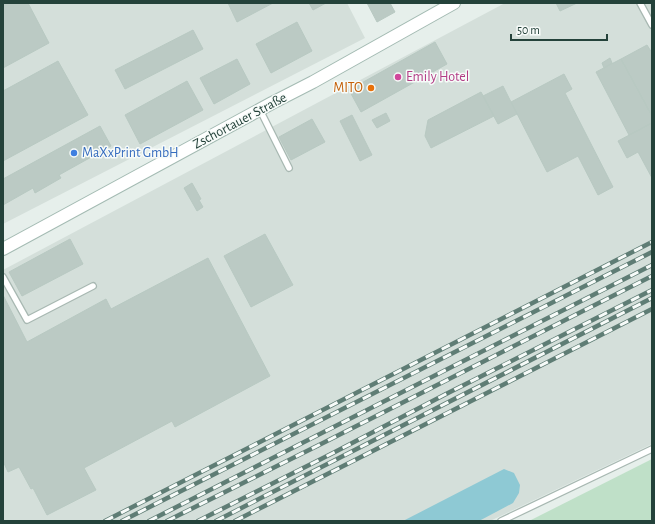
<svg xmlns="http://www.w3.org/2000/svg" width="655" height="524" font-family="'Alegreya Sans',sans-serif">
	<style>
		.built { fill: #d4dfda }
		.green { fill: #bfe0c8 }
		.water { fill: #8ec9d4 }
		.building { fill: #bbcac4; stroke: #b8c9c2 }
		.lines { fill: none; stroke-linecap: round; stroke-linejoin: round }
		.lane-casing { stroke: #a8b8b2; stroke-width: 8 }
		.secondary-casing { stroke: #a4bbb3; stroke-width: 14 }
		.lane { stroke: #fff; stroke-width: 5.5 }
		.secondary { stroke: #fff; stroke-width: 12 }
		.rail-casing { stroke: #5f7d75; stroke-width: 4.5 }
		.rail { stroke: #f7fbf9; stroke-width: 3; stroke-dasharray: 9; stroke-linecap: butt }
		.hotel-dot { fill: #d1479c; stroke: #f7fbf9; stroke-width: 1.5 }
		.food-dot { fill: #e8710a; stroke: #f7fbf9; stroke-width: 1.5 }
		.shop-dot { fill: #3f7fe0; stroke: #f7fbf9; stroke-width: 1.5 }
		.labels { text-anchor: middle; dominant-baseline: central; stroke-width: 3; stroke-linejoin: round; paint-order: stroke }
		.hotel-label { font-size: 14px; fill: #b23c85; stroke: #f7fbf9; text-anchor: start }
		.food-label { font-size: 14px; fill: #c56008; stroke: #f7fbf9; text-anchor: end }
		.street-label { font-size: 14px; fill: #24423a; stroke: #f7fbf9 }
		.shop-label { font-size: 14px; fill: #366cbe; stroke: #f7fbf9; text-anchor: start }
	</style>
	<rect width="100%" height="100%" fill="#e6efeb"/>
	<path class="built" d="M3,3H347L365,38L3,224Z
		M505,3H652V444L490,521H3V270Z"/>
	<path class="green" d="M652,459V521H529Z"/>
	<path class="water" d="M504,469L514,473L520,485L519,493L513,503L479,521H403Z"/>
	<path class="building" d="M6,3H28L49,43L3,68V5Z
		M228,3H273L237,22Z
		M309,3H326L313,10Z
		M367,3H390L395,12L377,22Z
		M556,3H577L560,11Z
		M297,22L312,51L271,73L256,44Z
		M193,30L203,49L125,89L115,70Z
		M435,42L447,64L361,112L349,90Z
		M647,45L652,53V116L621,59Z
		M610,58L612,63L604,68L602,63Z
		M237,59L250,84L214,104L200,78Z
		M621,59L652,116V123L629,135L596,72Z
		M58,61L88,115L3,161V91Z
		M564,74L572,89L565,93L613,187L598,195L578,156L547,172L511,102Z
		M187,81L203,110L140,144L125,115Z
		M503,86L517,114L498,124L483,96Z
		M481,92L494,116L431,148L425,136L428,120Z
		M386,113L390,121L377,128L372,120Z
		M352,115L372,155L360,161L340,121Z
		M312,119L325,142L291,160L279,137Z
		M652,123V178L638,152L627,158L618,141Z
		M100,126L111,146L59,175L61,178L35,193L33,188L3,205V179Z
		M192,183L201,199L199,200L203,207L197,211L184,188Z
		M265,234L293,285L251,307L224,256Z
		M70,239L83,264L22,296L9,272Z
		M208,258L270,376L175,427L172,421L84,468L96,490L47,515L33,488L31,489L19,467L8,472L3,461V295L27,342L106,299L111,309Z"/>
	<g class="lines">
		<g class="lane-casing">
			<path id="lane" d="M640,3L652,25
				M260,110L289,168
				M3,277L27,320L93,286
				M501,521L652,449"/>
		</g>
		<g class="secondary-casing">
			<path id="secondary" d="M3,249L272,103L313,82L454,3"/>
		</g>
		<use href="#lane" class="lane"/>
		<use href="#secondary" class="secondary"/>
		<g class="rail-casing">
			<path id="rail" d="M105,521L652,242
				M122,521L652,252
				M149,521L652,265
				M167,521L325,442L652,276
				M198,521L333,453L446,394L652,290
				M216,521L652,298
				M235,521L652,309"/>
		</g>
		<use href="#rail" class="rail"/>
	</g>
	<circle class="hotel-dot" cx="398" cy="77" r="4"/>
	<circle class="food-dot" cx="371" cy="88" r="4"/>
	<circle class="shop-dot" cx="74" cy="153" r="4"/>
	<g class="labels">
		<g class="hotel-label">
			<text x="406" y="77">Emily Hotel</text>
		</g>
		<g class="food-label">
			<text x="363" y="88">MITO</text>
		</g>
		<g class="street-label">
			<text transform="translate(240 121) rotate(-28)">Zschortauer Straße</text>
		</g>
		<g class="shop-label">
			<text x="82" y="153">MaXxPrint GmbH</text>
		</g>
	</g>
	<rect width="655" height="524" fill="none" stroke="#24423a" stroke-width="8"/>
	<path d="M511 34v6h96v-6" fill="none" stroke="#24423a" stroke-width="2"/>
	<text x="517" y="34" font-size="12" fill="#24423a" stroke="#f7fbf9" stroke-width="3" paint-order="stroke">50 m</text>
</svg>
